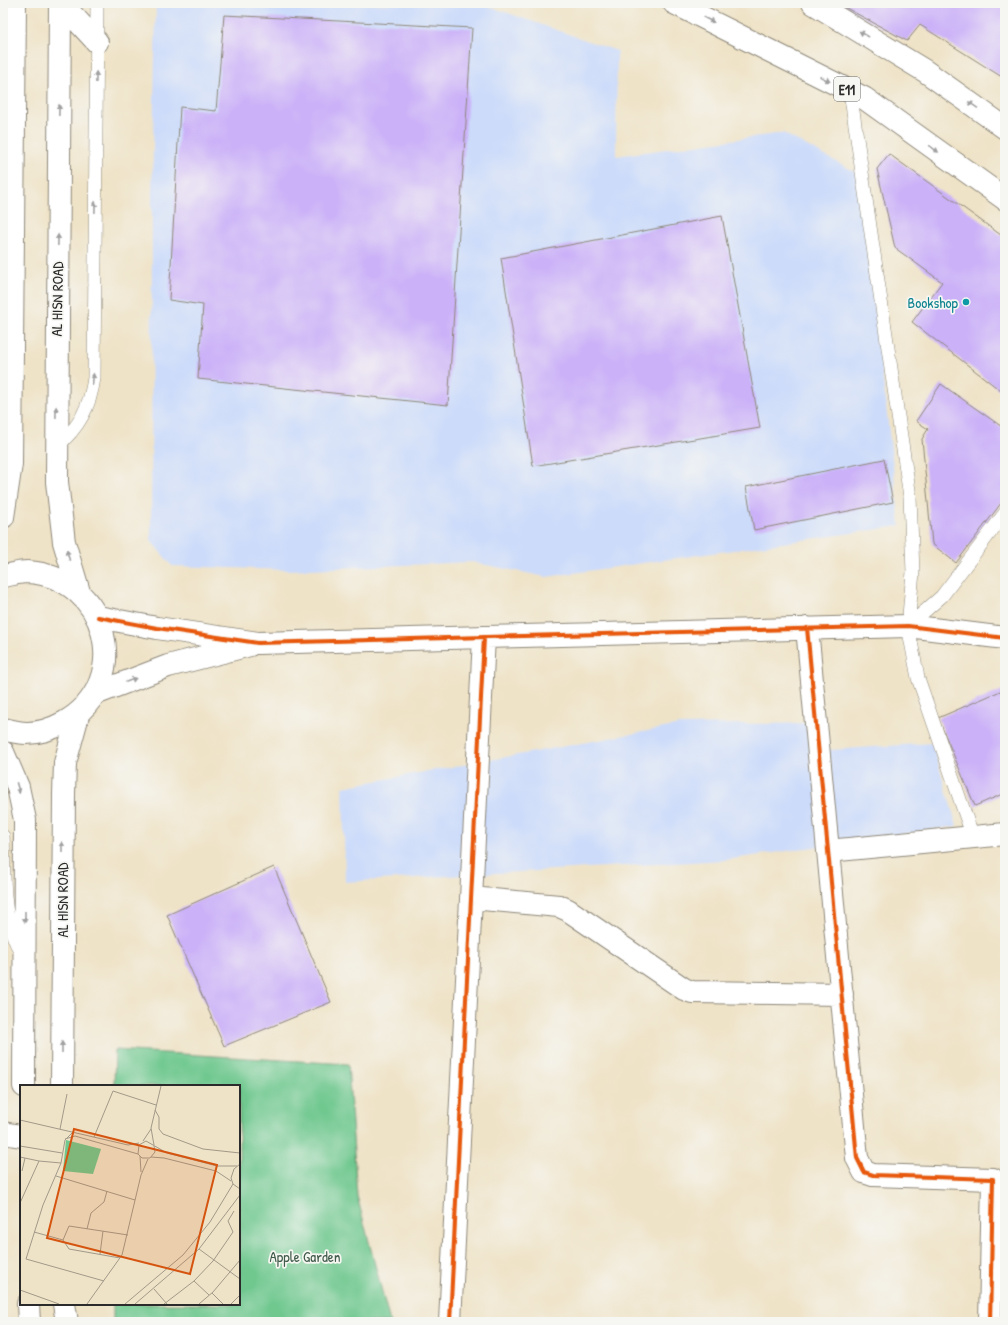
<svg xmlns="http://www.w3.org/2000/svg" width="1008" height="1325" font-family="'Patrick Hand',sans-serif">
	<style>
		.built { fill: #ccdbfa }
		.green { fill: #70c88f; stroke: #4e7a5d }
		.building { fill: #cbb1f8 }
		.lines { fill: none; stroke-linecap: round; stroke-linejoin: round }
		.service-casing { stroke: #8d8779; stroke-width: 14 }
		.minor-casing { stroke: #8d8779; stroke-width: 24 }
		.tertiary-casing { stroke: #8d8779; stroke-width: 24 }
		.primary-casing { stroke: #8d8779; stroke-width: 24 }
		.service { stroke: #fff; stroke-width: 13 }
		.minor { stroke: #fff; stroke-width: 22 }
		.tertiary { stroke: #fff; stroke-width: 22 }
		.primary { stroke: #fff; stroke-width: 22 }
		.cycleway-casing { stroke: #f6f6f2; stroke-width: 6 }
		.cycleway { stroke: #e8590c; stroke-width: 4 }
		.oneway { fill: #a0a0a0 }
		.culture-dot { fill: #0f9aa8; stroke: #f6f6f2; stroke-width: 1.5 }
		.labels { text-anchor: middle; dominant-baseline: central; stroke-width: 3.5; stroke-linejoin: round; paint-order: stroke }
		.shield { fill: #f6f6f2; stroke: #686867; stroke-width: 1 }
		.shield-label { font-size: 14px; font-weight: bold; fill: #2b2b2b }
		.street-label { font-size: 15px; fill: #2b2b2b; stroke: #f6f6f2 }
		.culture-label { font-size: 15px; fill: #0d838f; stroke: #f6f6f2; text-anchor: end }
		.park-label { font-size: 15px; fill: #405a49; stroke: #f6f6f2 }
		.inset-road { fill: none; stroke: #a19989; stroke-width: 1 }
		.view { fill: #d5540f; fill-opacity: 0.15; stroke: #d5540f; stroke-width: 2 }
		.inset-edge { fill: none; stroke: #2b2b2b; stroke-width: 2 }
	</style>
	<rect width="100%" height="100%" fill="#f6f6f2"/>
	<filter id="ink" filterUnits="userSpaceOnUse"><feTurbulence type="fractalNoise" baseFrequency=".025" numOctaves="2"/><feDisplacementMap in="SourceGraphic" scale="8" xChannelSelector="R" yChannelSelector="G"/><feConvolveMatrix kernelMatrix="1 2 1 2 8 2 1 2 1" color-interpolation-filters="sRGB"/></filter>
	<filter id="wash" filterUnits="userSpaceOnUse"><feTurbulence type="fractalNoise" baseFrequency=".012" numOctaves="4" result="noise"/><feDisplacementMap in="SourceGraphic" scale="16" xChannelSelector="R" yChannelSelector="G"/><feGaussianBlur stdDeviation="0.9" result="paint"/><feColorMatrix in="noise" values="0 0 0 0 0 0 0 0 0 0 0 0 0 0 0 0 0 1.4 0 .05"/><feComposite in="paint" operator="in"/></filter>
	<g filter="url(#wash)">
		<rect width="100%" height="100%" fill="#efe3c7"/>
		<path class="built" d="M156,3L482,4L617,51L616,156L783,133L859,174L900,526L546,577L472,562L289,570L172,566L151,541L152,196Z
			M817,723L830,750L932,743L957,826L726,860L345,882L343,787L680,725Z"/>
		<path class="green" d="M115,1050L348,1064L357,1196L390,1322H113V1304H239V1086H114Z"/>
		<g id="blocks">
			<path class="building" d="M837,3H1005V79L920,25L907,41Z
				M224,15L472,28L448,405L198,379L203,305L169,300L180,107L216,111Z
				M889,154L1005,238V394L912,322L942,282L895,248L877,169Z
				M722,216L760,428L533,466L501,258Z
				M941,384L1005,429V498L956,563L932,544L922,439L928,429L916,421Z
				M884,459L893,502L754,530L746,487Z
				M1005,689V793L975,806L938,718Z
				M274,867L331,1002L224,1046L167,915Z"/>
		</g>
	</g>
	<g filter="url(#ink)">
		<use href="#blocks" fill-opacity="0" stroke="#8d8779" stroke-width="1"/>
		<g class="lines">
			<g class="service-casing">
				<path id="service" d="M850,91L910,497L913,572L908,626L918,678L973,837
					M56,447C79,428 90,407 94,378L97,3
					M908,626L942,596L1005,513
					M3,836C5,875 0,919 22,954"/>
			</g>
			<g class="minor-casing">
				<path id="minor" d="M98,617L157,628L258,643L908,626L1005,638
					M807,628L857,1158L864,1172L873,1175L993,1179L990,1322
					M95,694L168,666L250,645
					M828,851L1005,834
					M471,898L559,906L568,910L684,989L692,992L842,994
					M3,1133L21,1136
					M450,1322L484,637"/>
			</g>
			<g class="tertiary-casing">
				<path id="tertiary" d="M60,3L57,482L64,542L79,592
					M61,3L97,42
					M3,517L11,464L15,3
					M3,576C11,575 19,572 27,572C108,576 135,682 65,722C54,728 40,733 27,733C19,733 11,731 3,729
					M3,752L18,787L25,820L24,1086
					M62,1086L64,794L65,763L78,715
					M28,1304L29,1322
					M64,1304L67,1322"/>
			</g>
			<g class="primary-casing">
				<path id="primary" d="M674,3L864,98L1005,199
					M813,3L925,71L1005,128"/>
			</g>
			<use href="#service" class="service"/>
			<use href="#minor" class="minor"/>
			<use href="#tertiary" class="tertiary"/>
			<use href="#primary" class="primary"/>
			<g class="cycleway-casing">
				<path id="cycleway" d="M98,617L157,628L258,643L908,626L1005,638
					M807,628L857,1158L864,1172L873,1175L993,1179L990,1322
					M450,1322L484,637"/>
			</g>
			<use href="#cycleway" class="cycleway"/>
		</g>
		<defs><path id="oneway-solid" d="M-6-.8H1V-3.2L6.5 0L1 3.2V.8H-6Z"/></defs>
		<g class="oneway">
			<use href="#oneway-solid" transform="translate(709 20) rotate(27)"/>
			<use href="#oneway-solid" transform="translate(864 34) rotate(-149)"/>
			<use href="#oneway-solid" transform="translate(96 77) rotate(-89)"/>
			<use href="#oneway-solid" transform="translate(825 79) rotate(27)"/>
			<use href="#oneway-solid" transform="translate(973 105) rotate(-145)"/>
			<use href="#oneway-solid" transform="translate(59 110) rotate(-89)"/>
			<use href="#oneway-solid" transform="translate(934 149) rotate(36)"/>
			<use href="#oneway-solid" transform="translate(95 207) rotate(-89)"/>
			<use href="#oneway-solid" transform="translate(58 240) rotate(-89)"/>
			<use href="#oneway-solid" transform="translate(93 379) rotate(-85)"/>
			<use href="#oneway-solid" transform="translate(56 412) rotate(-89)"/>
			<use href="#oneway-solid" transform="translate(68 555) rotate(-106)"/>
			<use href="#oneway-solid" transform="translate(131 680) rotate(-21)"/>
			<use href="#oneway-solid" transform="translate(18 788) rotate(74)"/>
			<use href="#oneway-solid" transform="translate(62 847) rotate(-90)"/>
			<use href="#oneway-solid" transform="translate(25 917) rotate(90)"/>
			<use href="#oneway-solid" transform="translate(62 1047) rotate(-90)"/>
		</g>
	</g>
	<circle class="culture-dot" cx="966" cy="302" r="4"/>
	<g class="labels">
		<rect class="shield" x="834" y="77" width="26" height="24" rx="3"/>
		<g class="shield-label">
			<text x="847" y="89">E11</text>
		</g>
		<g class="street-label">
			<text transform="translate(57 299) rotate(-89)">AL HISN ROAD</text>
			<text transform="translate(62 900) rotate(-90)">AL HISN ROAD</text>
		</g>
		<g class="culture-label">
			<text x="958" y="302">Bookshop</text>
		</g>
		<g class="park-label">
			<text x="305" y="1256">Apple Garden</text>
		</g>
	</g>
	<g transform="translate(20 1085)">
		<rect width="220" height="220" fill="#efe3c7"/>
		<path d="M46,55L81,64L73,89L43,86Z" fill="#70c88f"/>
		<path class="inset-road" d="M135,25L139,32V44L143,49L183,64L220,68M0,35L108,60L119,58M40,44L47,9M53,47L45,55L41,78L23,120L6,174L84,196M74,52L93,6L136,20M45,54L55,51L118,69M123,56L131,44M134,60L131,43L141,1M0,61L42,68M134,61L135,67L130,73H122L118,69L119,60L126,56L147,68L197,81H217M120,71L121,87M0,72L19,76M131,72L144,73L196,86L211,96M220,79L214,84L211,93L213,99L220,104M2,86L5,73M36,91L115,115M0,118L19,76L41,78M67,144L71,128L84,117L87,106M14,147L43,155L49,141L108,150M43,155L49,164L100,173M179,164L220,194M80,169L83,146M174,196L189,210M134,204L147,219M0,205L39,219M192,208L203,219M67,219L102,170L121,90L128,74M105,219L163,170L190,137L213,99M115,219L179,164L220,110M144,219L174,196L193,176L213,147L208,136L214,126M179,219L193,207L220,175M211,219L220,210"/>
		<path class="view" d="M54,44L197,80L170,189L27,153Z"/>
		<rect width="220" height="220" class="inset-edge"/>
	</g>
	<rect width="1008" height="1325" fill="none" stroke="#f6f6f2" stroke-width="16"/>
</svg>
